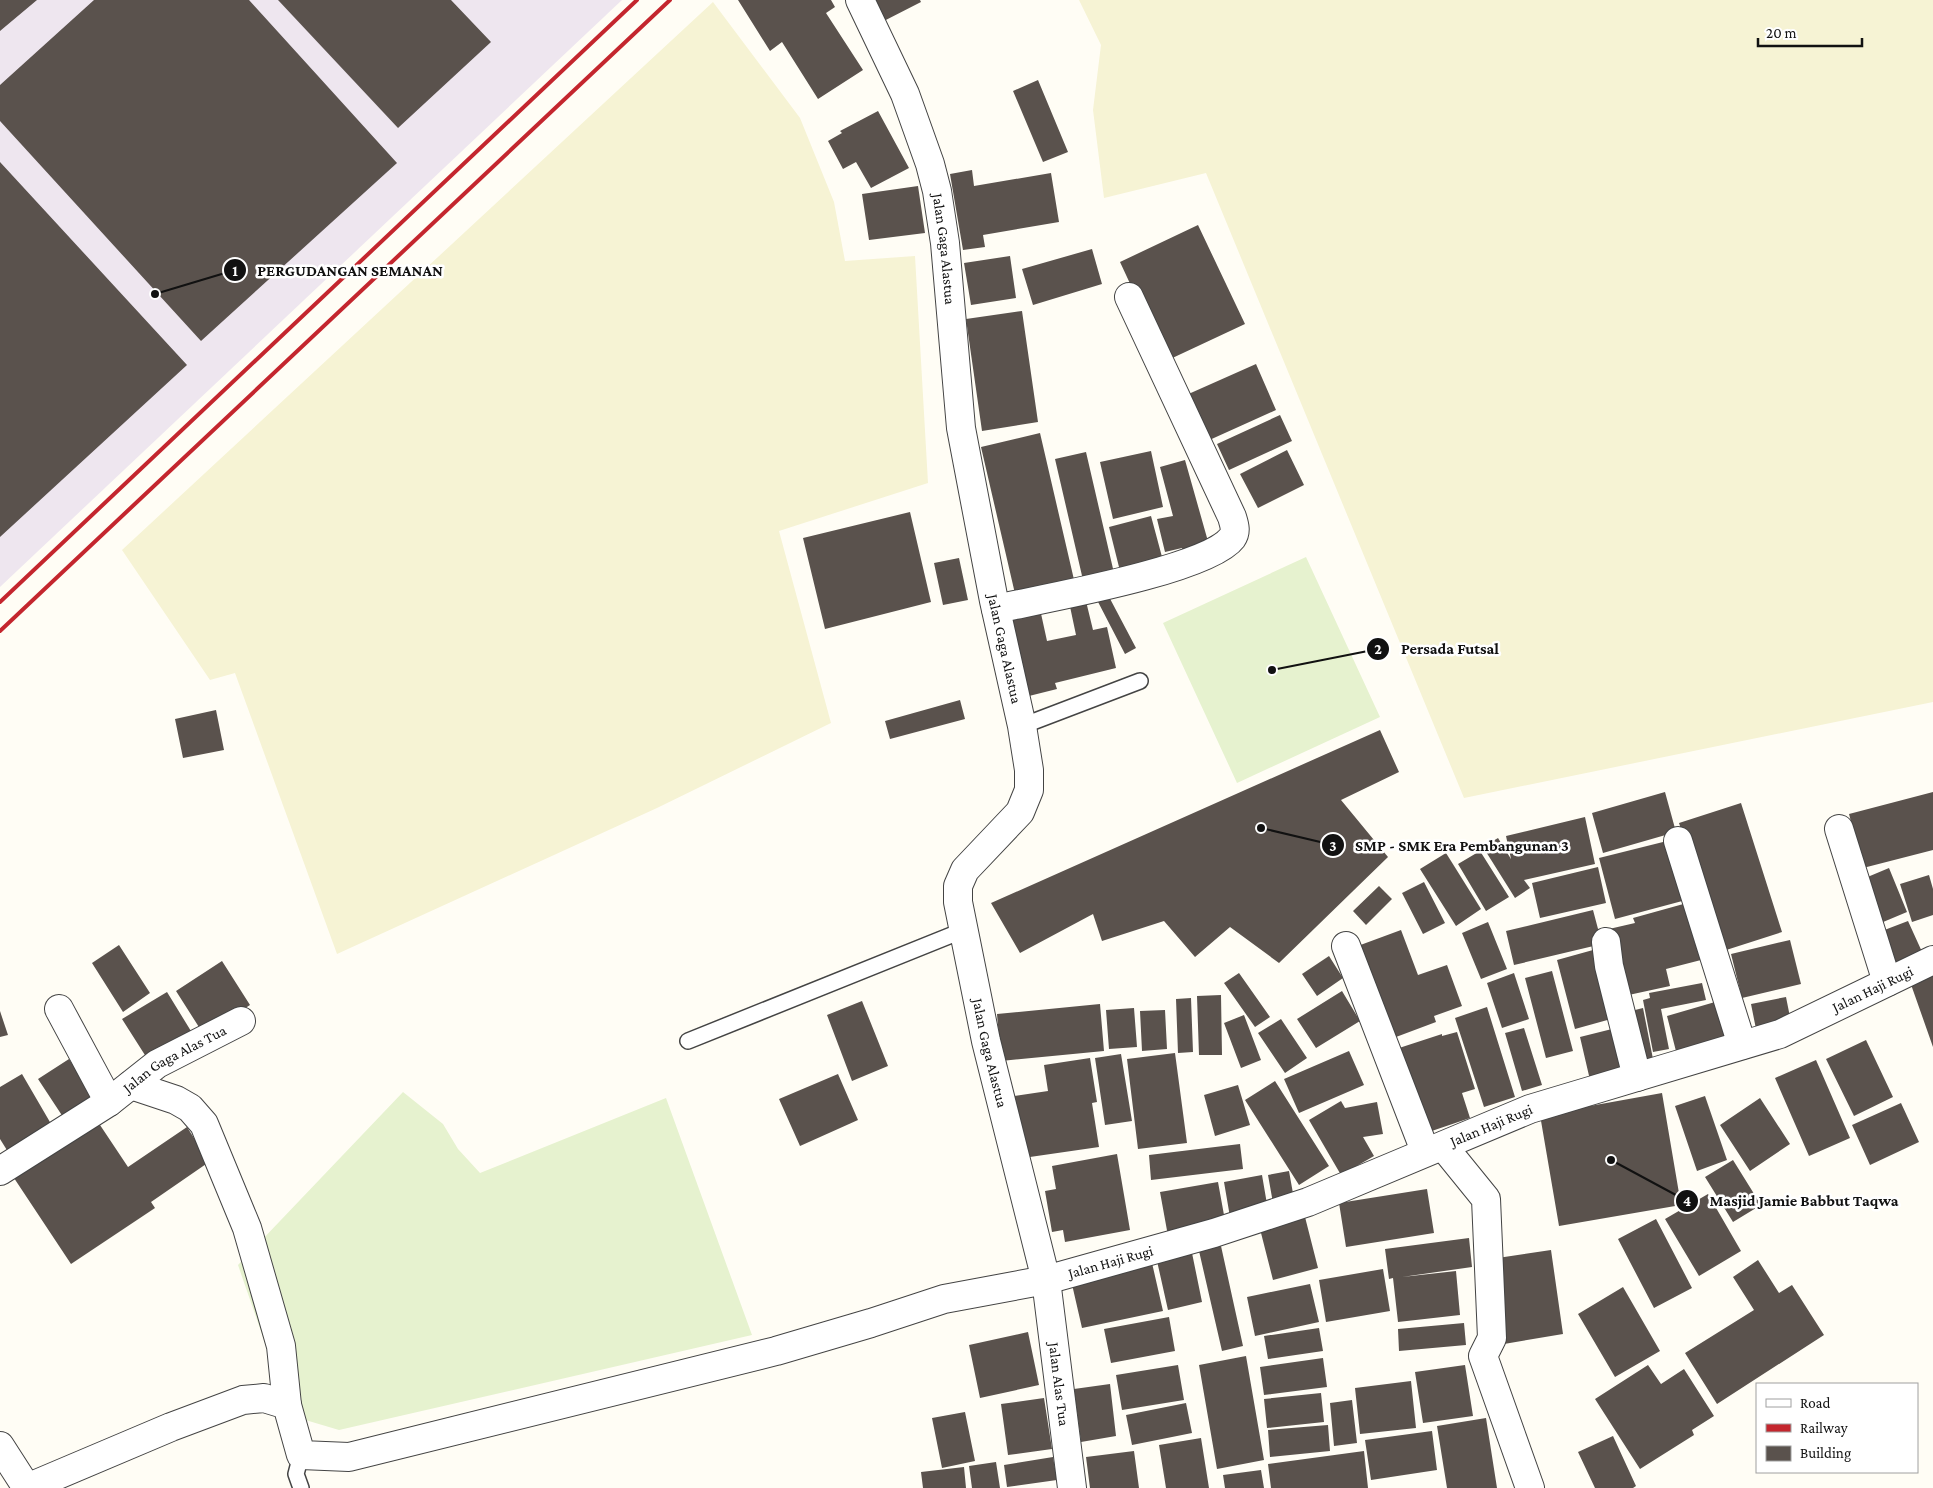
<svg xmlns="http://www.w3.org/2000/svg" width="1933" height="1488" font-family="'Crimson Pro',serif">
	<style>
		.industrial { fill: #eee6ef }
		.farmland { fill: #f6f3d4 }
		.pitch { fill: #e6f2cf }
		.building { fill: #5a524d }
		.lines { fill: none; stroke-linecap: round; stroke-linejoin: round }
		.service-casing { stroke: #444; stroke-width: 18 }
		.minor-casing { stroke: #444; stroke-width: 30 }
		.service { stroke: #fff; stroke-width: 15 }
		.minor { stroke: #fff; stroke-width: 28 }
		.rail { stroke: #c4262e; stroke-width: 4 }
		.labels { text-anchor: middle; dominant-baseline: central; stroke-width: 5; stroke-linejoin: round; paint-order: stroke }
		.street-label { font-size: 15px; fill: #111; stroke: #fff }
		.leader { fill: none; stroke: #111; stroke-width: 2 }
		.callout-dot { fill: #111; stroke: #fff; stroke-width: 2 }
		.mark-label { font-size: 15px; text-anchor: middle; font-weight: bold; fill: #fff }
		.callout-label { font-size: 16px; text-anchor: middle; font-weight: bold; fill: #111; stroke: #fff; stroke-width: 5; stroke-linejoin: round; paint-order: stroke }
	</style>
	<rect width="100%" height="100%" fill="#fffdf5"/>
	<path class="industrial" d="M0,0H622L0,587Z"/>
	<path class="farmland" d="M1079,0H1933V702L1464,798L1206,173L1104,198L1093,110L1101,45Z
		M713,2L800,118L834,202L845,261L915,256L928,483L779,531L831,723L657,808L337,954L235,673L210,680L122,550Z"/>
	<path class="pitch" d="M1306,557L1380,717L1237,783L1163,623Z
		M403,1092L443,1124L458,1149L480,1173L666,1098L752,1335L339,1430L302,1419L281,1389L238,1265Z"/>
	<path class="building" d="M0,0H37L0,31Z
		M94,0H249L397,163L201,341L0,121V85Z
		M278,0H451L491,42L398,128Z
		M738,0H831L835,7L826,13L863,70L818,99L782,42L770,51Z
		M865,0H920L921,2L878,24Z
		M1038,80L1068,152L1043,162L1013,91Z
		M878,111L909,168L871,188L856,162L843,169L828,141L842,133L840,131Z
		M0,162L187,365L0,537Z
		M972,170L974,186L1051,173L1059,222L983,235L985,247L963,250L950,174Z
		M918,186L925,233L869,240L862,194Z
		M1198,225L1245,324L1166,361L1120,262Z
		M1092,249L1102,284L1033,305L1022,269Z
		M1010,256L1016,298L971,305L964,263Z
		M1022,311L1038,422L982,431L966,319Z
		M1256,364L1276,410L1205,442L1184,396Z
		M1280,415L1292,441L1229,470L1217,444Z
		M1040,433L1075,584L1016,598L981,447Z
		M1287,450L1304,485L1258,508L1240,474Z
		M1151,451L1163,507L1113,519L1100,462Z
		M1086,452L1114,573L1083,580L1055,459Z
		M1185,460L1211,552L1185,559L1182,548L1165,552L1157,519L1173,516L1160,467Z
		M910,512L931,602L825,629L803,538Z
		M1151,516L1165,568L1122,579L1109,527Z
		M959,558L968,600L943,605L934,563Z
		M1084,593L1093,630L1107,627L1116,668L1055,683L1057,689L1025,697L1006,617L1040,609L1047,641L1076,635L1068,597Z
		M1107,593L1136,648L1125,654L1096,598Z
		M960,700L965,719L890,739L885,721Z
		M216,710L224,750L183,758L175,719Z
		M1380,730L1399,772L1341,800L1388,857L1279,963L1230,927L1195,957L1164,921L1102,941L1093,914L1020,953L991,903Z
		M1665,792L1676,832L1603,853L1592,813Z
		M1933,792V850L1863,868L1849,814Z
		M1741,803L1782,932L1720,952L1679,823Z
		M1585,817L1595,864L1524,880L1530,888L1515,898L1483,847L1498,838L1511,859L1506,836Z
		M1671,840L1686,900L1615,919L1599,858Z
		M1480,851L1509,897L1486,911L1458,864Z
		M1446,853L1481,909L1456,926L1420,869Z
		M1598,867L1606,903L1540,918L1532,883Z
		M1889,868L1907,912L1876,925L1858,881Z
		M1929,875L1933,889V915L1912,922L1900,884Z
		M1424,882L1445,923L1423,934L1402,893Z
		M1379,886L1392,899L1366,925L1353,911Z
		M1687,903L1701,960L1666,969L1670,986L1624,996L1609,929L1635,923L1633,918Z
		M1593,910L1602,944L1514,965L1506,931Z
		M1908,921L1923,954L1888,969L1874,934Z
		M1488,922L1507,969L1481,979L1462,933Z
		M1401,930L1418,975L1447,965L1462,1006L1434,1016L1436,1022L1388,1040L1355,947Z
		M1790,940L1801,984L1742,998L1731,954Z
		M119,945L150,993L123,1012L92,963Z
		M1593,950L1611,1019L1575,1029L1557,960Z
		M1329,956L1343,978L1317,996L1302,974Z
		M222,961L250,1005L204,1035L176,991Z
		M1933,967V1047L1908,976Z
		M1552,971L1573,1051L1546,1058L1525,978Z
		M1239,973L1270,1017L1255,1027L1224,983Z
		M1514,973L1529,1019L1502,1028L1487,983Z
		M1702,983L1706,1000L1661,1009L1669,1049L1653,1052L1643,1000L1650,998L1649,993Z
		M1342,991L1360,1021L1316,1048L1297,1019Z
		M167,992L194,1036L150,1063L122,1019Z
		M1221,995L1222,1055H1199L1197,996Z
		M1786,997L1791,1022L1756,1029L1751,1004Z
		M1191,998L1193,1052L1178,1053L1176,999Z
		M862,1001L888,1066L852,1081L827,1015Z
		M1715,1002L1727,1045L1678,1059L1667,1016Z
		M1100,1004L1104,1051L1001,1061L997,1014Z
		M1487,1007L1515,1097L1484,1107L1455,1018Z
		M1134,1008L1137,1047L1109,1049L1106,1010Z
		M1643,1008L1653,1059L1636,1062L1627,1012Z
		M1165,1010L1167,1049L1142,1051L1140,1011Z
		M0,1011L8,1035L0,1037Z
		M1244,1015L1261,1060L1241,1068L1224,1023Z
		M1281,1019L1307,1058L1285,1073L1258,1033Z
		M1524,1028L1542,1085L1522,1091L1505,1033Z
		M1616,1028L1627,1071L1590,1080L1580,1037Z
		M1457,1032L1475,1089L1462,1093L1470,1118L1420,1135L1393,1050L1442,1034V1036Z
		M1866,1040L1893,1097L1854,1116L1826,1059Z
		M1349,1051L1364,1085L1299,1113L1284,1079Z
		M1175,1053L1187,1143L1138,1149L1127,1059Z
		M1121,1054L1132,1121L1105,1125L1095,1058Z
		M1090,1058L1097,1102L1092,1103L1099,1147L1023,1158L1014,1096L1048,1091L1044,1065Z
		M69,1059L96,1100L65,1120L38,1079Z
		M1816,1060L1850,1138L1809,1156L1775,1078Z
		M22,1074L54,1129L10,1155L0,1139V1087Z
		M838,1074L858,1120L800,1146L779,1099Z
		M1275,1081L1329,1166L1299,1185L1245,1100Z
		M1238,1085L1250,1125L1215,1136L1204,1095Z
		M1662,1093L1681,1205L1559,1226L1540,1115Z
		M1705,1096L1727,1160L1697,1171L1675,1106Z
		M1760,1098L1790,1144L1750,1171L1720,1125Z
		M1341,1101L1345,1108L1377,1102L1383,1134L1363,1137L1374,1156L1341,1175L1309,1120Z
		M1901,1103L1919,1142L1870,1165L1852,1125Z
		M96,1119L128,1167L187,1127L209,1162L151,1202L155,1208L71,1264L12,1175Z
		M1240,1144L1243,1169L1151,1180L1149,1155Z
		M1117,1154L1130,1230L1065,1242L1063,1230L1052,1232L1045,1191L1056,1189L1052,1166Z
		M1733,1160L1761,1205L1733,1222L1705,1177Z
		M1289,1171L1294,1199L1273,1203L1268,1175Z
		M1262,1175L1268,1210L1230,1217L1224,1182Z
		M1218,1182L1226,1226L1168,1236L1160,1192Z
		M1427,1189L1434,1233L1346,1247L1339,1203Z
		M1708,1194L1741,1251L1699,1276L1665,1219Z
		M1305,1217L1318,1268L1273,1280L1260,1229Z
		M1656,1219L1692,1288L1654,1308L1618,1239Z
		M1469,1238L1472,1267L1402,1277L1456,1271L1460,1315L1398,1322L1393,1278L1389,1279L1385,1249Z
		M1221,1246L1243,1346L1222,1351L1199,1251Z
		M1551,1250L1563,1334L1504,1344L1491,1259Z
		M1192,1253L1202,1302L1168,1310L1157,1261Z
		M1758,1260L1779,1293L1792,1285L1824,1335L1717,1404L1685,1353L1754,1310L1733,1277Z
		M1152,1263L1163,1311L1082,1328L1071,1280Z
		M1383,1269L1390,1311L1326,1322L1319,1280Z
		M1310,1284L1319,1322L1255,1336L1247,1297Z
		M1623,1287L1660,1351L1615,1377L1578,1314Z
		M1169,1317L1175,1351L1111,1363L1104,1329Z
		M1464,1323L1466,1345L1399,1351L1398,1329Z
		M1319,1328L1323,1351L1268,1359L1264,1336Z
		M1028,1332L1039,1385L980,1398L969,1345Z
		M1246,1356L1264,1460L1217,1469L1199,1365Z
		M1323,1358L1327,1387L1264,1395L1260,1367Z
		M1178,1365L1184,1400L1122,1410L1116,1375Z
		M1465,1365L1473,1416L1423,1423L1415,1372Z
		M1648,1365L1661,1384L1684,1369L1714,1416L1692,1430L1694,1435L1640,1469L1595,1399Z
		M1411,1381L1416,1428L1360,1434L1355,1388Z
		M1110,1384L1116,1436L1081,1442L1074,1389Z
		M1321,1393L1324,1422L1267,1428L1264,1399Z
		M1044,1398L1052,1449L1008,1455L1001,1404Z
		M1352,1400L1357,1443L1334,1446L1330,1403Z
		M1186,1403L1192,1433L1132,1445L1126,1415Z
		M965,1412L975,1461L942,1468L932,1418Z
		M1486,1418L1497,1488H1447L1437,1426Z
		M1328,1425L1330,1451L1270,1457L1268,1430Z
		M1432,1431L1437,1470L1371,1480L1365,1440Z
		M1613,1436L1636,1486L1633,1488H1595L1578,1452Z
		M1201,1438L1209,1488H1166L1159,1445Z
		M1134,1451L1139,1488H1090L1086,1457Z
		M1364,1451L1368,1488H1271L1268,1464Z
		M1053,1457L1057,1480L1007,1487L1004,1465Z
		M996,1462L1000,1488H972L969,1466Z
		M964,1467L966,1488H923L921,1472Z
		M1261,1470L1264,1488H1225L1223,1475Z"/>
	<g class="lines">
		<g class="service-casing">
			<path id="service" d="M1022,726L1140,681
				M688,1041L964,930
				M301,1488L296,1474L301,1455"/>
		</g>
		<g class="minor-casing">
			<g id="minor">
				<path id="s1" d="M860,0L905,94L930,164L937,191L945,243L961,428L994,601L1022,726L1029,770V790L1020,812L965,870L958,886V902L986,1041L1046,1280L1072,1488"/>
				<path d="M996,609C1041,599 1208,570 1232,538C1237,531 1234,524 1232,517L1129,297"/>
				<path d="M1839,829L1887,982"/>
				<path d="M1678,841L1742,1045"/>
				<path d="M1606,942L1609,966L1637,1077"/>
				<path d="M1346,946L1425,1151"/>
				<path d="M59,1009L109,1102"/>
				<path d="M131,1085L176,1100L190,1108L204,1124L247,1228L281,1346L287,1405"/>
				<path d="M1443,1146L1486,1199L1492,1338L1483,1356L1530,1488"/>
				<path id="s2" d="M0,1171L109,1102L157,1064L241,1021"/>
				<path d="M0,1446L27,1488"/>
				<path id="s3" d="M27,1488L171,1427L243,1400L264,1398L287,1405L301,1455L349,1457L776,1351L871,1323L944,1299L1046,1280L1214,1233L1308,1202L1530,1109L1780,1034L1933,960"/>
			</g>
		</g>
		<use href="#service" class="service"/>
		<use href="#minor" class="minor"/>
		<path class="rail" d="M0,602L637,0
			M0,631L670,0"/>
	</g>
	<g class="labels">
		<g class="street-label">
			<text stroke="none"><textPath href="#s1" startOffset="265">Jalan Gaga Alastua</textPath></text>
			<text stroke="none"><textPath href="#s1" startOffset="670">Jalan Gaga Alastua</textPath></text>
			<text stroke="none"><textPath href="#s3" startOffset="1976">Jalan Haji Rugi</textPath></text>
			<text stroke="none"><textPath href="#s1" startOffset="1105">Jalan Gaga Alastua</textPath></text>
			<text stroke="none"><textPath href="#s2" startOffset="208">Jalan Gaga Alas Tua</textPath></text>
			<text stroke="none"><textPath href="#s3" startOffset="1570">Jalan Haji Rugi</textPath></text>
			<text stroke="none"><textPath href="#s3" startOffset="1165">Jalan Haji Rugi</textPath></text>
			<text stroke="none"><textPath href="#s1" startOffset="1444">Jalan Alas Tua</textPath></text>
		</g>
	</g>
	<path class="leader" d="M155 294L235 270M1272 670L1378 649M1261 828L1333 845M1611 1160L1687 1201"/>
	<g class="callout-dot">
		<circle cx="155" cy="294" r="5"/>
		<circle cx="1272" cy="670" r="5"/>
		<circle cx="1261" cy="828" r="5"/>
		<circle cx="1611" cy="1160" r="5"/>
		<circle cx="235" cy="270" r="12"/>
		<circle cx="1378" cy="649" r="12"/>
		<circle cx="1333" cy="845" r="12"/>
		<circle cx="1687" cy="1201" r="12"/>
	</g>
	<g class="mark-label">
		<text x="235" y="276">1</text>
		<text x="1378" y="654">2</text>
		<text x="1333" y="851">3</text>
		<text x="1687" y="1206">4</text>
	</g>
	<g class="callout-label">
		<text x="350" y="276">PERGUDANGAN SEMANAN</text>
		<text x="1450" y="654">Persada Futsal</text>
		<text x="1462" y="851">SMP - SMK Era Pembangunan 3</text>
		<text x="1804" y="1206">Masjid Jamie Babbut Taqwa</text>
	</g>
	<rect x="1756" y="1383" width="162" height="90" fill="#ffffff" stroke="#a0a0a0"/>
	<rect x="1766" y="1399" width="25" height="8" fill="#ffffff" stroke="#a0a0a0"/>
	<text x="1800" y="1408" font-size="15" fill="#111111">Road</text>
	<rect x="1766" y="1424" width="25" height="8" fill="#c4262e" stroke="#a0a0a0"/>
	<text x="1800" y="1433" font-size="15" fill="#111111">Railway</text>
	<rect x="1766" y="1446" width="25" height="15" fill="#5a524d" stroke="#a0a0a0"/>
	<text x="1800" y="1458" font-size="15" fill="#111111">Building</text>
	<path d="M1758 38v8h104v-8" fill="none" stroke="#111111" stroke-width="2.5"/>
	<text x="1766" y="38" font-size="15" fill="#111111" stroke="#ffffff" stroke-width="4" paint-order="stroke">20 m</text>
</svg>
